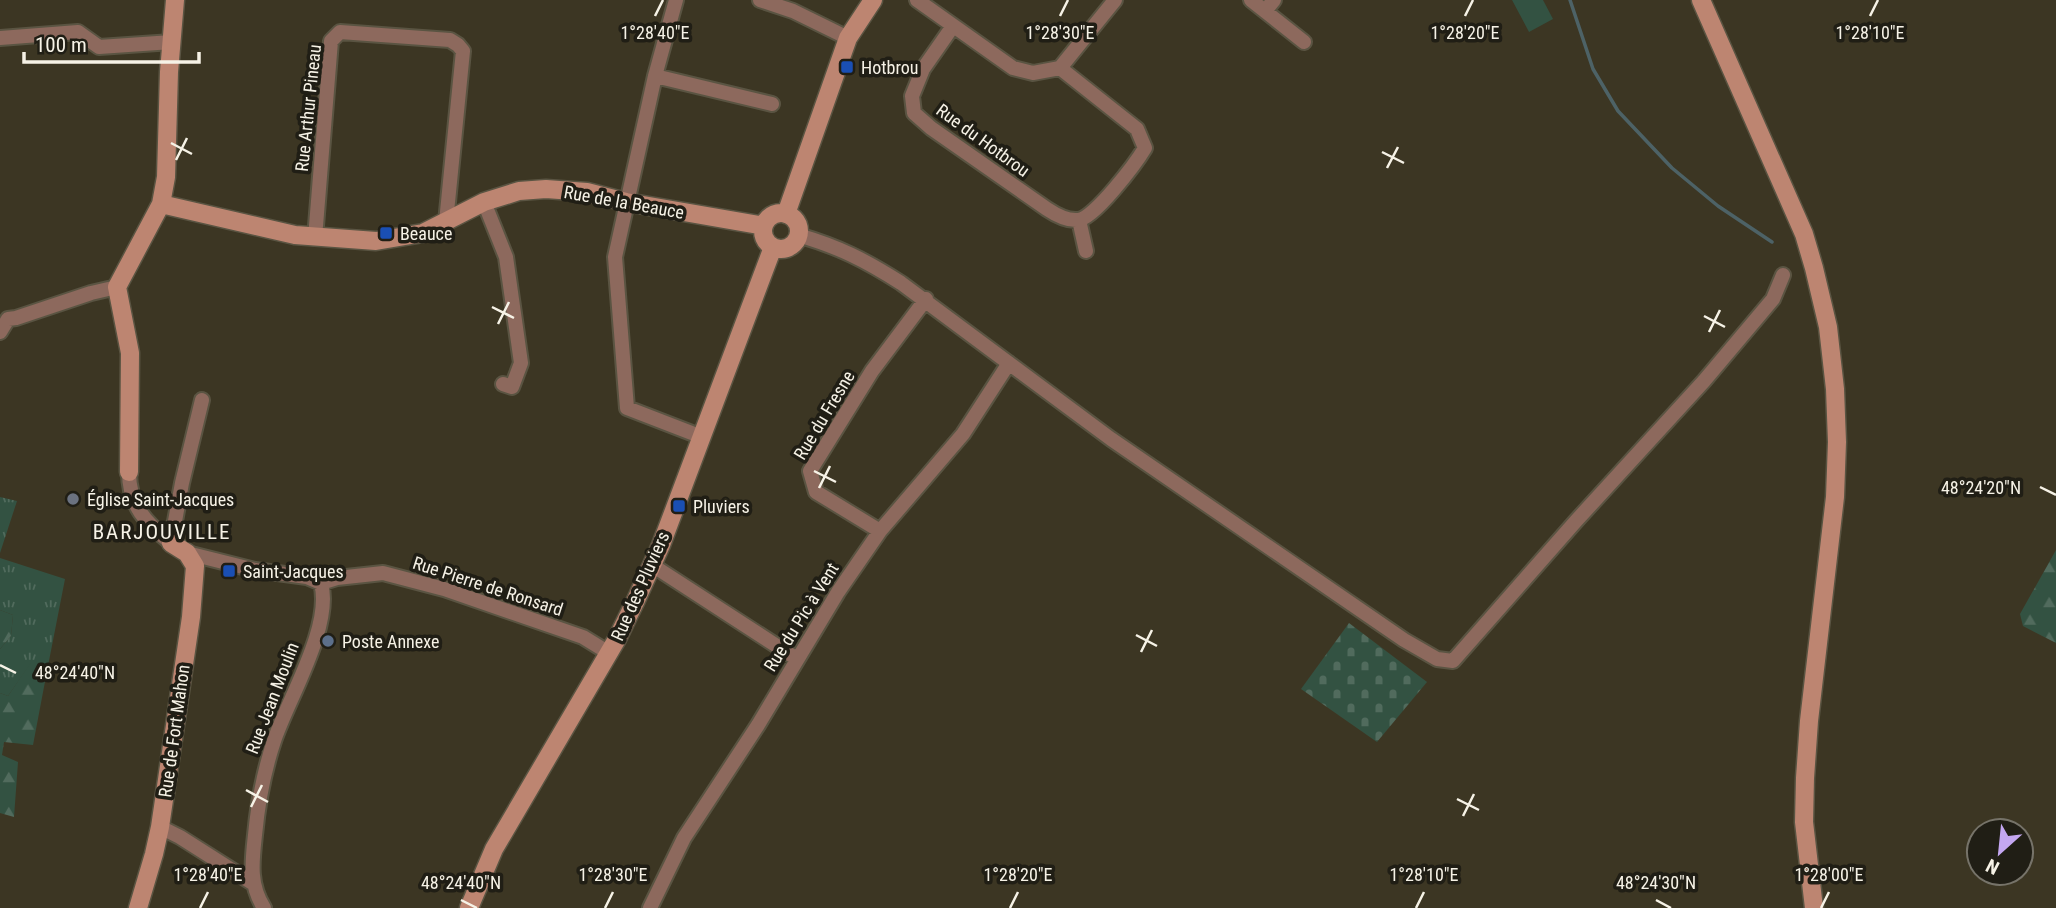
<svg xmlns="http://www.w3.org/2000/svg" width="2056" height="908" font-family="'Roboto Condensed',sans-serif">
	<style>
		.grass { fill: url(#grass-tufts) }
		.forest { fill: url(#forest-firs) }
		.cemetery { fill: url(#cemetery-stones) }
		.park { fill: #335242 }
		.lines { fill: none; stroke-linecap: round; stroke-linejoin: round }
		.stream { stroke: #4d6266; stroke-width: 3.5 }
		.street-casing { stroke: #5a5442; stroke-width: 18 }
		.secondary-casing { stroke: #5a5442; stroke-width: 21 }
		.street { stroke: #8d695d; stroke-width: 14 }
		.secondary { stroke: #bd8571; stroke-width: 18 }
		.ticks { fill: none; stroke: #f6f2e6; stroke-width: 2.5 }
		.transit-dot { fill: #1a4fb4; stroke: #201e15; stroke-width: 2.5 }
		.worship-dot { fill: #6b7280; stroke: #201e15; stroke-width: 2.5 }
		.service-dot { fill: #5c6f8a; stroke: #201e15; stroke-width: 2.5 }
		.labels { text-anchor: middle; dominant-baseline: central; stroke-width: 7; stroke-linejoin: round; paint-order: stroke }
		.poi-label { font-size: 18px; fill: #f6f2e6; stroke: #201e15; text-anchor: start }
		.street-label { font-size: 18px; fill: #f6f2e6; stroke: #201e15 }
		.quarter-label { font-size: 21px; letter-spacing: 2px; fill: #f6f2e6; stroke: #201e15 }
		.ticks-label { font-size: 18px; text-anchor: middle; fill: #f6f2e6; stroke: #201e15; stroke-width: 7; stroke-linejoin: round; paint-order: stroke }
	</style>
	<defs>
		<pattern id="grass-tufts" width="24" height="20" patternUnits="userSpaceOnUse" patternTransform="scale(1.75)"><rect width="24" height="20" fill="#335242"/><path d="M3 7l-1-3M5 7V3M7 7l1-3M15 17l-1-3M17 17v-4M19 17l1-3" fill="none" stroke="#516b5d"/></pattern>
		<pattern id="forest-firs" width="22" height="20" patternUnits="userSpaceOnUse" patternTransform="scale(1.75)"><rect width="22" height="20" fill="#335242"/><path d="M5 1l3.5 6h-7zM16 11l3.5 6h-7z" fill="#516b5d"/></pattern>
		<pattern id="cemetery-stones" width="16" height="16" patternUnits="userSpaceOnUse" patternTransform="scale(1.75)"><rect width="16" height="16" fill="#335242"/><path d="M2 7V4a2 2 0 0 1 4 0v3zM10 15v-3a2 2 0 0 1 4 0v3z" fill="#516b5d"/></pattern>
	</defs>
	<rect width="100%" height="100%" fill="#3c3623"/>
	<path class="grass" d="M0,497L17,501L0,553Z
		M0,558L65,579L47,671L31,663L8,696L0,693V649L11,636L13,615L0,610Z"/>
	<path class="forest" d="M2056,550V643L2023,626L2020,614Z
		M0,610L13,615L11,636L0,649Z
		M31,662L47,671L33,745L4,742L2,755L18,762L14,817L0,813V693L8,696Z"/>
	<path class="cemetery" d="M1349,623L1427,682L1377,742L1301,689Z"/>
	<path class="park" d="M1512,0H1543L1553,19L1529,32Z"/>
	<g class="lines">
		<path class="stream" d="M1570,0L1593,69L1618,111L1672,168L1718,206L1772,242"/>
		<g class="street-casing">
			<path id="street" d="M676,0L655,76L615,257L627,408L702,437
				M760,0L793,11L848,38
				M917,0L1013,68L1033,73L1060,68L1115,0
				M1251,0L1304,42
				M1265,11L1274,0
				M953,26L923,69L912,96L914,113L931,128L1047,209C1056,215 1067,221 1078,220C1094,219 1136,163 1145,148L1137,129L1060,68
				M0,38L78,32L99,47L172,42
				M655,76L772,104
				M484,202L506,257L521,363L512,387L503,384
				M1079,220L1086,251
				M798,235C839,247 865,260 901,283L1111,439L1404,640L1437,659L1453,661L1576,521L1704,381L1773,299L1783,275
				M315,238L331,41L340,32L450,40L458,45L463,51L446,222
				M0,332L8,319L16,318L91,293L117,287
				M129,472C129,506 146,523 171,543L182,483L202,400
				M880,531L816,492L810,471L872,371L926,299
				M187,553L255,570L307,577L321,583L337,578L383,573L444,589L583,637L609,653
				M652,565L797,659
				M160,827L180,837L254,884
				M264,908C249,884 252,862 255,835C258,803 264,771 274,741C288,699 333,626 321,583
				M650,908L684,838L758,725L838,592L880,531L963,434L1009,363"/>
		</g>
		<g class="secondary-casing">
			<path id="secondary" d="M1701,0L1804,234L1814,268L1828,327L1835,389L1837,442L1835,497L1809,721L1805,778L1804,822L1814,908
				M161,204L295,235L376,241L423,233L484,202L519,191L546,189L587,192L626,202L764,226
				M763 231a18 18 0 1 1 36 0a18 18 0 1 1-36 0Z
				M786,214L848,38L873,0
				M129,472L130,353L117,287L161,204L166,177L169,72L175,0
				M138,908L154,854L160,827L191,617L195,566L187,553L171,543
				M469,908L494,849L617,639L636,600L661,545L773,247"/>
		</g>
		<use href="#street" class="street"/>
		<use href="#secondary" class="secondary"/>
	</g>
	<path class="ticks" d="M655,16L663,0M1060,16L1068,0M1465,16L1473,0M1870,16L1878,0M171,143L192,154M1382,152L1404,163M176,160L187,138M1387,168L1398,147M492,307L514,318M1704,316L1725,327M498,324L509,302M1709,332L1720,310M814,471L836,482M2040,487L2056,495M819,488L830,466M1136,635L1157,646M1141,652L1152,630M0,665L16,673M246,790L268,802M1457,799L1479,810M251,807L262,785M1463,816L1474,794M461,900L477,908M1656,900L1671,908M200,908L208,892M605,908L613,892M1010,908L1018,892M1416,908L1424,892M1821,908L1829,892"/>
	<g class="transit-dot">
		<rect x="840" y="60" width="14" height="14" rx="3.5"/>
		<rect x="379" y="226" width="14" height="14" rx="3.5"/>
		<rect x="672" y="499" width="14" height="14" rx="3.5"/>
		<rect x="222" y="564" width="14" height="14" rx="3.5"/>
	</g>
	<circle class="worship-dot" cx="73" cy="499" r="7"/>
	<circle class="service-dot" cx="328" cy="641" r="7"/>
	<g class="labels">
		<g class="poi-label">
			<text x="861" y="67">Hotbrou</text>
			<text x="400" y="233">Beauce</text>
			<text x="87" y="499">Église Saint-Jacques</text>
			<text x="693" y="506">Pluviers</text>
			<text x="243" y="571">Saint-Jacques</text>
			<text x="342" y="641">Poste Annexe</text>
		</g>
		<g class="street-label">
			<text transform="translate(308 108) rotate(-84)">Rue Arthur Pineau</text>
			<text transform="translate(983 140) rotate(36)">Rue du Hotbrou</text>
			<text transform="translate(624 202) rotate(10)">Rue de la Beauce</text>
			<text transform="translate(824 415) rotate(-59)">Rue du Fresne</text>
			<text transform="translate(488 586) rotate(18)">Rue Pierre de Ronsard</text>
			<text transform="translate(640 586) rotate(-66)">Rue des Pluviers</text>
			<text transform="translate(801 617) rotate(-58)">Rue du Pic à Vent</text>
			<text transform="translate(272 698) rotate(-69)">Rue Jean Moulin</text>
			<text transform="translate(174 731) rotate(-82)">Rue de Fort Mahon</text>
		</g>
		<g class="quarter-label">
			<text x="162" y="532">BARJOUVILLE</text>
		</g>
	</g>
	<g class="ticks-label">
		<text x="655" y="39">1°28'40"E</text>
		<text x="1060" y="39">1°28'30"E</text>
		<text x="1465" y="39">1°28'20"E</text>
		<text x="1870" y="39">1°28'10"E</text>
		<text x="1981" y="494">48°24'20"N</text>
		<text x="75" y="679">48°24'40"N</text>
		<text x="208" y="881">1°28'40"E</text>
		<text x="613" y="881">1°28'30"E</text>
		<text x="1018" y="881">1°28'20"E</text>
		<text x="1424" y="881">1°28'10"E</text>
		<text x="1829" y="881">1°28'00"E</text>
		<text x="461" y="889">48°24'40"N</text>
		<text x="1656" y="889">48°24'30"N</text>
	</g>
	<g transform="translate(2000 852) rotate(207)"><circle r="33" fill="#201e15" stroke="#767369" stroke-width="2"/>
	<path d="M0-5L12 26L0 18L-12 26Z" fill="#c4a7f1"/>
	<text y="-10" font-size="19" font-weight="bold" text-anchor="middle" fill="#f6f2e6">N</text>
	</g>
	<path d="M24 52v10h175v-10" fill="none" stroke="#f6f2e6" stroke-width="3.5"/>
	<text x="35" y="52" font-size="21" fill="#f6f2e6" stroke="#201e15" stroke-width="5" paint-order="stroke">100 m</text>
</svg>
